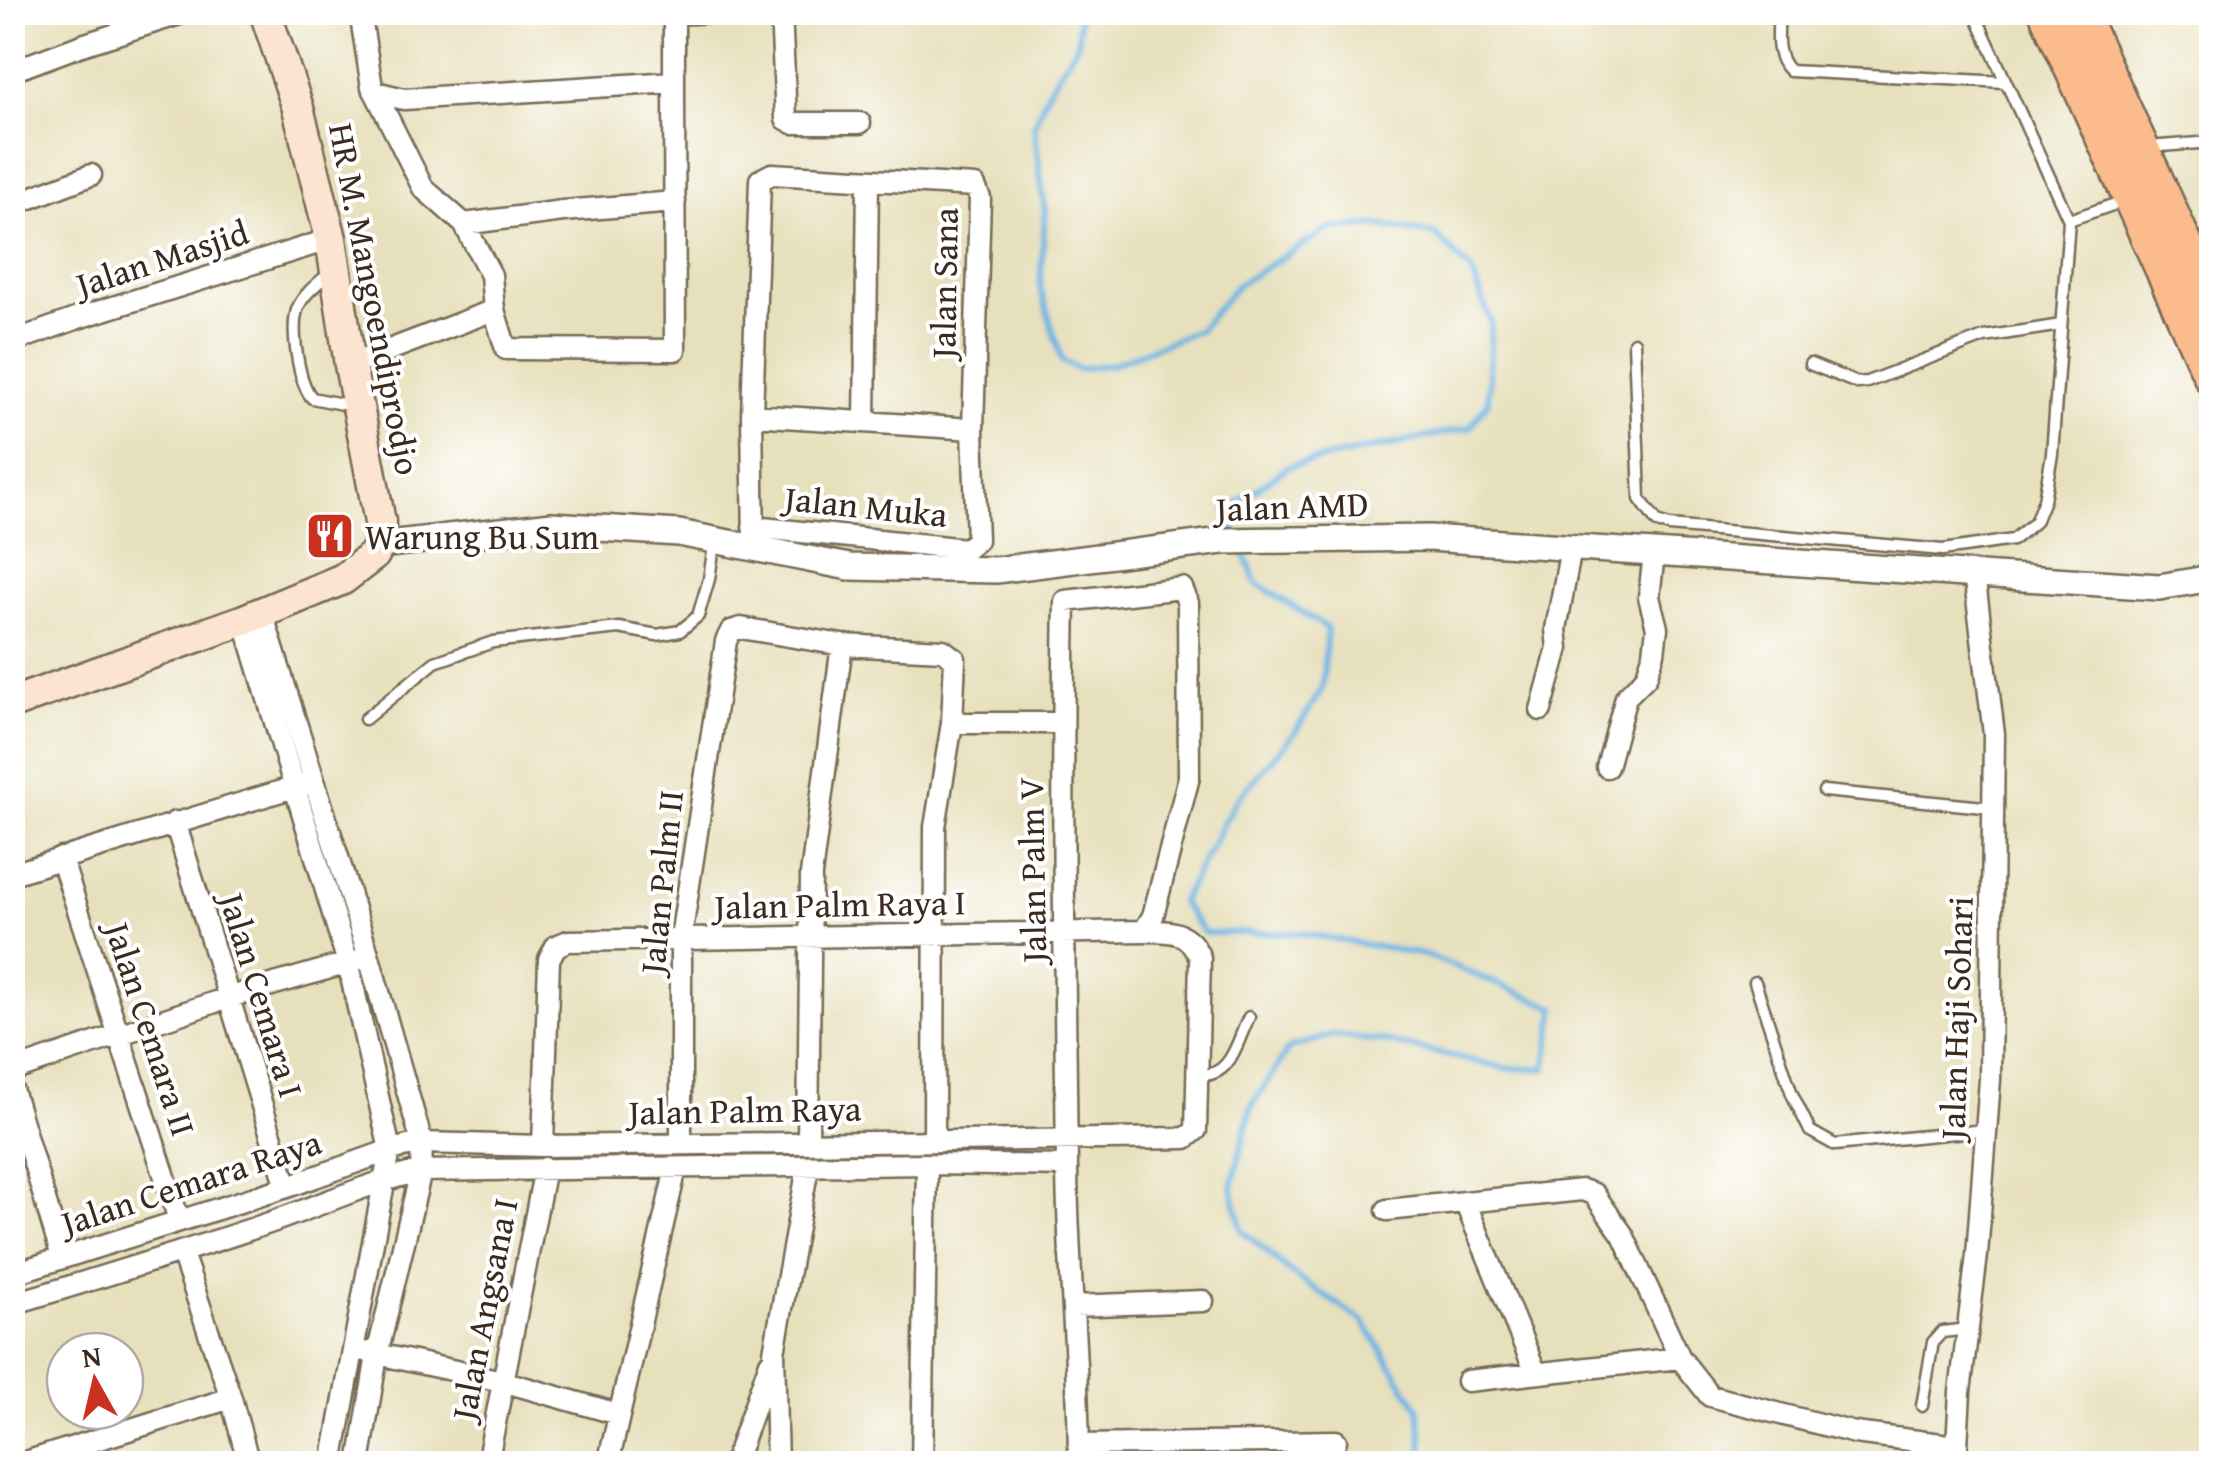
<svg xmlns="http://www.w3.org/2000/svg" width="2224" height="1476" font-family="'Gentium Book Plus',serif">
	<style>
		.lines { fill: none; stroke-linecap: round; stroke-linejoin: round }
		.stream { stroke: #6bb4e3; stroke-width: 6 }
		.service-casing { stroke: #776a55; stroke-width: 15 }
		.minor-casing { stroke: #776a55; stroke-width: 25 }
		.tertiary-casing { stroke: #776a55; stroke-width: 30 }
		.secondary-casing { stroke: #776a55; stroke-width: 35 }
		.trunk-casing { stroke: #776a55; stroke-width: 40 }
		.service { stroke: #fff; stroke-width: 10 }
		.minor { stroke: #fff; stroke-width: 20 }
		.tertiary { stroke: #fff; stroke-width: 25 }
		.secondary { stroke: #fde4d1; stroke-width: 30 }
		.trunk { stroke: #fbbb8d; stroke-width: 35 }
		.labels { text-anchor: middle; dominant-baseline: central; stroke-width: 8; stroke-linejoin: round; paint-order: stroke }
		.street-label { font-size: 35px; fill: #3b2a1e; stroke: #fff }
		.poi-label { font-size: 35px; fill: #3b2a1e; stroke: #fff; text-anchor: start }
	</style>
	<rect width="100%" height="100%" fill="#fff"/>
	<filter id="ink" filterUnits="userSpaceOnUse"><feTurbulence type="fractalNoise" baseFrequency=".01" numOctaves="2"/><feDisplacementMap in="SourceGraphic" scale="20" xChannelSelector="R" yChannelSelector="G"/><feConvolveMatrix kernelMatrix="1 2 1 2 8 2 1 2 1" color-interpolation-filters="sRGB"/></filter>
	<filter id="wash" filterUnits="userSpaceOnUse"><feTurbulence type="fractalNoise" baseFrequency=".0048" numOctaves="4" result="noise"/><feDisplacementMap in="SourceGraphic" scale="40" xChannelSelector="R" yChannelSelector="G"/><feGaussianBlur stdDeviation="2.25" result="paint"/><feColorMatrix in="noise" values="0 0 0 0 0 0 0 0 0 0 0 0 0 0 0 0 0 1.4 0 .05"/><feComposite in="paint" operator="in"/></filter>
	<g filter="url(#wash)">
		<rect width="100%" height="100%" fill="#e7e0bc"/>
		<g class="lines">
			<path class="stream" d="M1079,12L1078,43L1048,90L1034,126L1045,213L1040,287L1062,361L1079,369L1112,364L1199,330L1237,285L1329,229L1376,225L1435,234L1472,272L1491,322L1488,402L1470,428L1289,466L1227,510L1237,536
				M1242,547L1256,583L1327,628L1322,689L1294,734L1236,800L1181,902L1204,933H1301L1429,956L1556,1008L1545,1069L1504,1068L1389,1042L1333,1035L1289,1048L1251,1107L1232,1187L1242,1230L1296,1277L1363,1321L1419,1409L1424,1464"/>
		</g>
	</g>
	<g filter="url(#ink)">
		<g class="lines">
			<g class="service-casing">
				<path id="service" d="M1779,12C1778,33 1774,56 1790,71L2005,82
					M1974,12L2069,220L2127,200
					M2204,12L2212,20
					M2148,147L2212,142
					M330,273C318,283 302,295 297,310C291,330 298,382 312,398L352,406
					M1634,342L1640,499L1657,522L1669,526L1943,550L2013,540L2035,522L2044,500L2052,454L2069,220
					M1810,364L1857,383L1867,382L1984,337L2061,325
					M365,719L435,662L493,642L619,628L657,635L680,631L698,616L709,579L715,539
					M1824,791L1994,808
					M1755,982L1792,1094L1810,1131L1835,1145L1985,1130
					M1197,1075C1232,1078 1236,1043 1249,1017
					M1922,1406L1933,1342L1942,1332L1968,1329"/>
			</g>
			<g class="minor-casing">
				<path id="minor" d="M360,12L372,87L375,92L404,99L674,82V12
					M781,12L786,119L793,123H860
					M674,14L715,12
					M12,71L82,45L186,12
					M375,92L423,188L464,224L563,211L675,202
					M12,205L91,175
					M464,224L491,275L494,310L506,349L675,350L674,82
					M12,342L78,318L331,239
					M350,365L494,310
					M752,415L973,429
					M865,422L868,181
					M753,527L966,549L977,540L973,429L980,198L975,186L772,174L760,180L752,415L754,546
					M262,613L369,957L422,1143L421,1171L377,1355L359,1464
					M244,620L348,963L390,1150L332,1464
					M1541,710L1558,648L1556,629L1571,548
					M952,723H1062
					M1607,767L1626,697L1646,677L1654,653L1657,628L1649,597L1654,554
					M175,822L287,1187
					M61,858L179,1220
					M12,874L307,783
					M12,1071L230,997L358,960
					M12,1089L62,1257
					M808,1143L811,875L842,645
					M681,1144V938L726,641L731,631L741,628L842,645L943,650L955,659L952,723L935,827L934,1140
					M543,1146L549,959L556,946L568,941L1144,931L1153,916L1189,777L1188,603L1182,588L1065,601C1061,790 1065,980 1067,1169C1068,1267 1079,1365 1079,1464
					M1465,1202L1536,1373
					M1387,1210L1582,1190L1594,1194L1623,1235L1680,1358L1710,1396L1855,1433L1957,1446
					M182,1253L231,1398L249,1464
					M12,1274L287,1187L390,1150L422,1143L543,1146L1186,1138L1196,1130L1200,958C1189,930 1171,931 1144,931
					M12,1304C98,1278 184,1252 269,1223C319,1206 369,1182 421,1171L927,1164L1067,1166
					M1073,1306L1203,1301
					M368,1352L502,1381L618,1414
					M1467,1381L1680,1358
					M1079,1445L1336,1441
					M19,1464L231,1398
					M487,1464L545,1168
					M608,1464L676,1168
					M734,1464L770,1362
					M777,1464L774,1352L808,1167
					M922,1464L927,1164
					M1956,1464L1960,1392L1977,1255L1990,1079L1994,734L1974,574"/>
			</g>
			<g class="tertiary-casing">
				<path id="tertiary" d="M379,545L552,525L679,533L849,567L996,570L1222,541L1429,538L2159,587L2212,578"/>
			</g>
			<g class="secondary-casing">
				<path id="secondary" d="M12,703L244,620L343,579L374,555L379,545L380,522L350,365L331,239L298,108L265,12"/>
			</g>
			<g class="trunk-casing">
				<path id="trunk" d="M2047,12L2212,377
					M2079,12L2212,305"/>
			</g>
			<use href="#service" class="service"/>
			<use href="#minor" class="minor"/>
			<use href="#tertiary" class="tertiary"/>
			<use href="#secondary" class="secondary"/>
			<use href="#trunk" class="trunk"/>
		</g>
	</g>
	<defs>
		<g id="restaurant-square" transform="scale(2.5)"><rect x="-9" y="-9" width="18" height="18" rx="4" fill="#c8321e" stroke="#fff"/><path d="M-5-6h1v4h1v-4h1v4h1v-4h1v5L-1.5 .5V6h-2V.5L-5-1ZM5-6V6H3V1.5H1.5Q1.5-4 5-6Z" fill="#fff"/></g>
	</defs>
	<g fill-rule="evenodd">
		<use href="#restaurant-square" x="330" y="536"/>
	</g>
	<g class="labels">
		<g class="street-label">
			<text transform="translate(162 258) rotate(-18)">Jalan Masjid</text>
			<text transform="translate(944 283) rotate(-89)">Jalan Sana</text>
			<text transform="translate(375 299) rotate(79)">HR M. Mangoendiprodjo</text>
			<text transform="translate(866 506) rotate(6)">Jalan Muka</text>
			<text transform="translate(1292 506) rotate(-2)">Jalan AMD</text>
			<text transform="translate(1032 870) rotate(-91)">Jalan Palm V</text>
			<text transform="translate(661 882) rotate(-84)">Jalan Palm II</text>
			<text transform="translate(840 904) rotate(-1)">Jalan Palm Raya I</text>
			<text transform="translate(262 995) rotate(73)">Jalan Cemara I</text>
			<text transform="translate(1956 1018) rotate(-88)">Jalan Haji Sohari</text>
			<text transform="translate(151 1029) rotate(72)">Jalan Cemara II</text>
			<text transform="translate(745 1110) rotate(-1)">Jalan Palm Raya</text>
			<text transform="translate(191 1182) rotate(-18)">Jalan Cemara Raya</text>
			<text transform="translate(484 1309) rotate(-79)">Jalan Angsana I</text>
		</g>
		<g class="poi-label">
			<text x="365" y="536">Warung Bu Sum</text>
		</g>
	</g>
	<rect width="2224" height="1476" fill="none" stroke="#fff" stroke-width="50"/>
	<g transform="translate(95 1381) rotate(352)"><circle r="48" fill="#ffffff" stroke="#b1aaa5" stroke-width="2.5"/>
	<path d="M0-8L18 38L0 25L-18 38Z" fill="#c8321e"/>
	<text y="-15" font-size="28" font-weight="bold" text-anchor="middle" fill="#3b2a1e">N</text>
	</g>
</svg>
